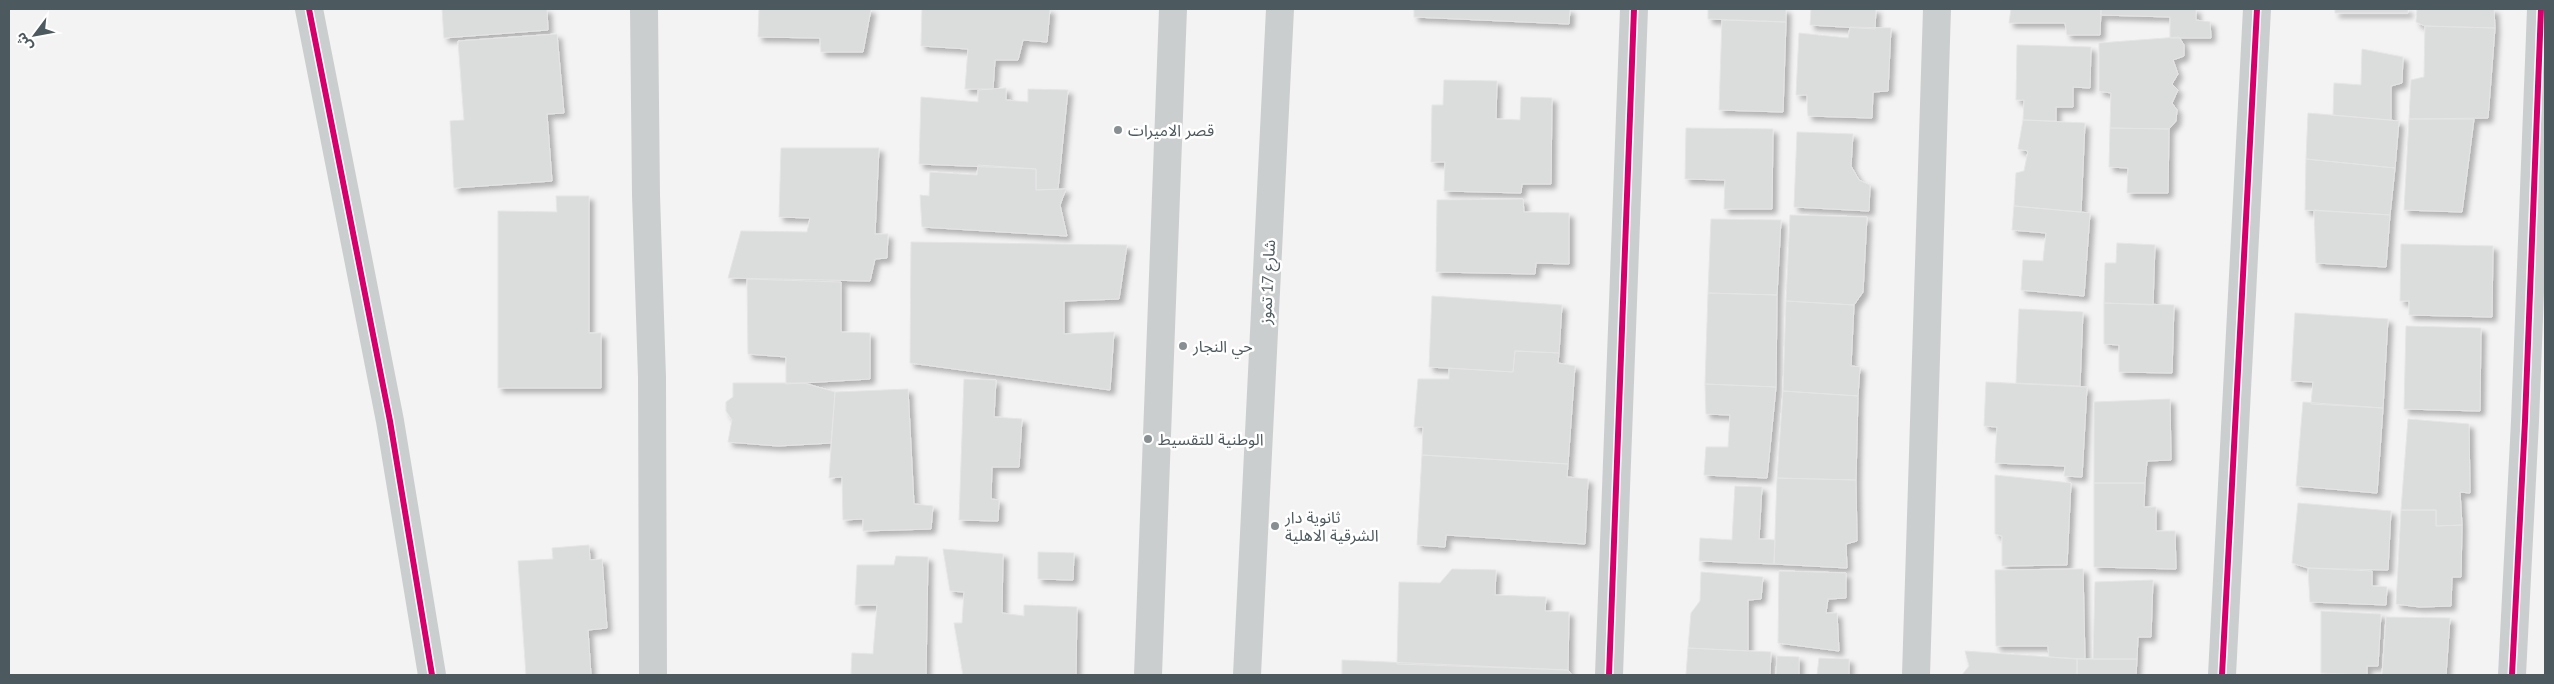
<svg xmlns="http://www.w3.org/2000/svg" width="2554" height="684" font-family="'PT Sans','Noto Sans Arabic',sans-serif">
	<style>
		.building { fill: #dbdcdc; stroke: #e5e5e6; filter: url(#shadow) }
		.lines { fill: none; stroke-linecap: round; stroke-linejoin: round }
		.street { stroke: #cbcecf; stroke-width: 28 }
		.secondary { stroke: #cbcecf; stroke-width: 28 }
		.cycleway-casing { stroke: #fff; stroke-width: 9 }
		.cycleway { stroke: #d6006c; stroke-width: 6 }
		.poi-dot { fill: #878f92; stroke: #fff; stroke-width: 2 }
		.labels { text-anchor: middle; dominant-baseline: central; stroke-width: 5; stroke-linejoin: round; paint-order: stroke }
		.poi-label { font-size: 16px; fill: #4c595e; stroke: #fff; text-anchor: start }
		.street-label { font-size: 16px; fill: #4c595e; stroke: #fff }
	</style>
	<defs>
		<filter id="shadow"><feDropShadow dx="4.5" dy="4.5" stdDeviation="2.5" flood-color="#0004"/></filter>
	</defs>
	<rect width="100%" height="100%" fill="#f4f3f3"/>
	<path class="building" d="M442,9H547L548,30L444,38Z
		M759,9H871L863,52H821L820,38L758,37Z
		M922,9H1050L1047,42L1023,40L1018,60H995L993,89H965L968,49L921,46Z
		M1414,9H1570L1569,24L1414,17Z
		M1708,9H1786V22L1708,19Z
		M1811,9H1876L1875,29L1810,25Z
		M2011,9H2101L2100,35H2067L2065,23H2009Z
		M2101,9H2196V20L2210,22L2211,38H2170V17L2101,15Z
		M2335,9H2408V13H2335Z
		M2417,9H2494L2495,28L2425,26L2416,22Z
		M1722,20L1786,22L1783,112L1719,110Z
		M2425,26L2495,28L2488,118L2409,119L2411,80L2424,77Z
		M1850,27L1891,28L1888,91L1873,92L1872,118L1808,116L1807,95H1796L1799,33L1848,38Z
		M557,34L564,113L547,114L552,181L454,188L450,121L464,120L458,41Z
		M2179,37L2184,45V56L2173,60L2178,74L2172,84L2178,90L2172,103L2177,110L2176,121L2169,129L2110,128L2111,93L2099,91V43Z
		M2017,45L2091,47L2090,88L2073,87V107H2056V121L2023,120L2024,100H2016Z
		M2362,49L2403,57L2402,83L2391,86V120L2333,115L2334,83L2361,85Z
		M1444,80L1497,81L1496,119L1520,120L1521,97L1552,98L1551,184H1522L1521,193L1444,191L1445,162H1431L1432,105H1443Z
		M1006,88V100L1028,102V89L1068,90L1058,189L1036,190V169L919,164L921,97L978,102V90Z
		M2308,113L2399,121L2395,168L2306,159Z
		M2409,119H2474L2462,212L2404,210Z
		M2023,120L2085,123L2081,212L2014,206L2016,173L2024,171L2028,151L2018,149Z
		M1686,128L1773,129L1772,209H1724L1725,180L1685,179Z
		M2110,128L2169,129L2168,193H2127L2128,168L2109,167Z
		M1797,132L1853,134L1851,166L1859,180L1870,185L1869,211L1794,207Z
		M781,148H879L875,234H888L887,258L875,259L870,281L728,278L741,231L807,232L810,218L779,217Z
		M2306,159L2395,168L2390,215L2305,210Z
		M978,165L1036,169V190L1066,189L1060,205L1067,236L922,227L920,195L929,196L930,172L977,175Z
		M556,196H589V333H601V388H498V211L557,212Z
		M1523,199L1524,212L1569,213V264L1536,263L1535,274L1436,272L1437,200Z
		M2014,206L2090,213L2084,296L2021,290L2023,260L2043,261L2046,233L2012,230Z
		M2314,210L2390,215L2386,267L2316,263Z
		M1790,215L1867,217L1863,292L1854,305L1786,301Z
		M1711,219L1781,220L1777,295L1708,293Z
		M911,242L1127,245L1119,299L1064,301V334L1114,332L1110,390L910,363Z
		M2117,243L2155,245L2153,305L2104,303L2105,263H2116Z
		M2401,244L2493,246L2492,317L2409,315V301H2400Z
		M747,279L841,282V332L870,333V379L786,384V357L748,354Z
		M1708,293L1777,295L1776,387L1705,384Z
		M1432,296L1562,305L1559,353L1515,351L1513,372L1429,367Z
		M1786,301L1854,305L1851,366L1860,367L1858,396L1783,391Z
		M2104,303L2174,305L2172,373L2119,372V345L2104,344Z
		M2019,309L2083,312L2080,386L2016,383Z
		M2295,313L2388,319L2383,408L2311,404L2313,382L2291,381Z
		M2406,326L2481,328L2480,411L2404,409Z
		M1515,351L1559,353L1558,363L1575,366L1568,464L1422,455L1423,427H1414L1418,379H1449V368L1513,372Z
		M964,379L996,380L994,417L1022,419L1019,467H992L991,499L999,500L998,521L959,520Z
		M1986,382L2087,387L2082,477L2064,476L2065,466L1995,463L1997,427L1984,426Z
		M733,383H804L835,392L831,443L778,446L728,442L732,420L726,411V402L733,397Z
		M1705,384L1776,387L1767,478L1704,475L1706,447H1728L1730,415L1706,414Z
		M908,389L914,504L933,506L931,529L863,531V519L843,520L842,477L829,478L835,392Z
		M1783,391L1858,396L1856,480L1777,478Z
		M2170,399L2171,460L2147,461L2145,483H2094V402Z
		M2303,402L2383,408L2377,493L2296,486Z
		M2408,419L2469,424L2470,493L2460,492L2462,525L2436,526V510H2401Z
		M1422,455L1568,464L1567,477L1588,479L1585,544L1446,535L1445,547L1417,545Z
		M1995,475L2071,483L2067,565L2002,566V536L1995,534Z
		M1777,478L1856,480L1857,541L1846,544L1847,568L1774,564Z
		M2094,483H2145L2144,507H2156V531H2175L2176,569L2094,567Z
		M1735,486L1762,487L1759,539L1775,540L1774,564L1699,561L1700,538L1732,540Z
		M2298,503L2391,511L2388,570L2308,568L2292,563Z
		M2401,510H2436V526L2462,525L2461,577H2452L2451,606L2420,607L2396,604Z
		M589,545L590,560L602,559L607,628L588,630L591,675H526L518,561L553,559L552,548Z
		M943,549L1003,554L1002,613L1024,616V605L1077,607L1076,675H963L954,623H962L964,592L950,591Z
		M1038,552L1074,553L1073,580L1038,579Z
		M896,556L928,557L926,675H851L852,653L873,654L877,605H855L857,565H894Z
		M2308,568L2372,571V586L2387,587L2386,605L2310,602Z
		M1452,569L1496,570L1495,595L1546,597L1545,611L1569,612L1568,670L1397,664L1399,582L1440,583Z
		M2083,569L2085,659L2049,657L2048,646H1996L1995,570Z
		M1779,571L1846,573V598L1828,599L1826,613H1837L1839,651L1778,643Z
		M1701,572L1763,577L1761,599L1748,600V651L1688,648L1691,613L1700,601Z
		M2153,580L2151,637H2138L2137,659H2093L2095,582Z
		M2321,611L2381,614L2378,666H2367V675L2321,673Z
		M2386,617L2450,618L2446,675H2382Z
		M1688,648L1771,652L1770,675H1686Z
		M1965,651L2077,659V675H1962L1969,666Z
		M1777,656L1799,657V675H1776Z
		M1819,658L1849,659V675H1817Z
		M2077,659H2137L2136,675H2077Z
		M1342,660L1568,670L1572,675H1342Z"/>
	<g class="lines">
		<path class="street" d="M309,9L390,421L432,675
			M644,9L646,195L652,377L653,675
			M1609,675L1634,9
			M1916,675L1937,9
			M2222,675L2257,9
			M2512,675L2525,421L2541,9"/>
		<path class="secondary" d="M1148,675L1173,9
			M1247,675L1280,9"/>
		<g class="cycleway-casing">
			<path id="cycleway" d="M309,9L390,421L432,675
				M1609,675L1634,9
				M2222,675L2257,9
				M2512,675L2525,421L2541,9"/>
		</g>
		<use href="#cycleway" class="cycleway"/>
	</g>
	<g class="poi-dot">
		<circle cx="1118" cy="130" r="5"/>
		<circle cx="1183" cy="346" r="5"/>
		<circle cx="1148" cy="439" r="5"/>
		<circle cx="1275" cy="526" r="5"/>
	</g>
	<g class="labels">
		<g class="poi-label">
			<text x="1128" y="130">قصر الاميرات</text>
			<text x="1193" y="346">حي النجار</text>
			<text x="1158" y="439">الوطنية للتقسيط</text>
			<text x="1285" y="517">ثانوية دار<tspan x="1285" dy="18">الشرقية الاهلية</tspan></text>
		</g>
		<g class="street-label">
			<text transform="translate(1267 282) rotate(-87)">شارع 17 تموز</text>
		</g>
	</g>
	<rect width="2554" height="684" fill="none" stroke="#4c595e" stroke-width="20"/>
	<g transform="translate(35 35) rotate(238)" stroke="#ffffff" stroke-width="4" paint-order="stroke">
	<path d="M0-4L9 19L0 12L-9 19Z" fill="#4c595e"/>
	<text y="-8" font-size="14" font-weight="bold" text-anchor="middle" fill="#4c595e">ش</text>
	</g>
</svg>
